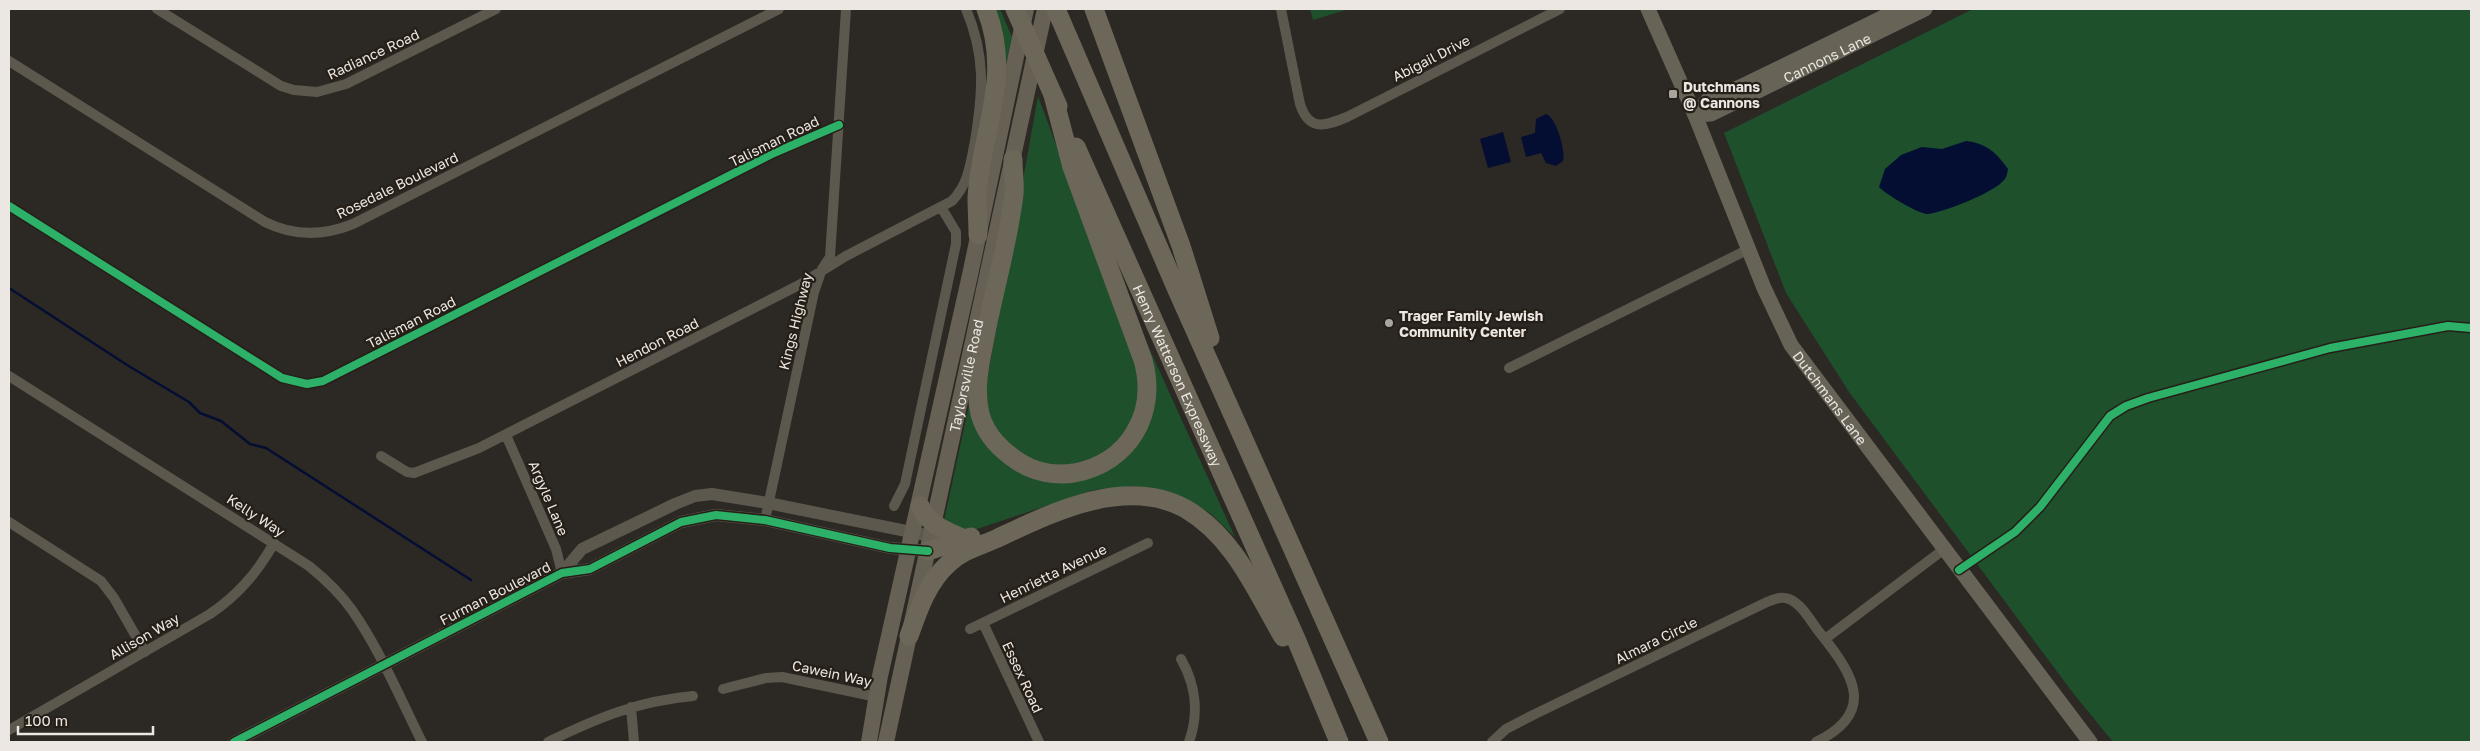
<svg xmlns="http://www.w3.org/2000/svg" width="2480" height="751" font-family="'Golos Text',sans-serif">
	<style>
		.green { fill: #1d502b }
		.water { fill: #040e33 }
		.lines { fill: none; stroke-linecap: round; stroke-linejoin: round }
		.stream { stroke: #040e33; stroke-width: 2.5 }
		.minor { stroke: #5c584e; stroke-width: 10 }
		.tertiary { stroke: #5c584e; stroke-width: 12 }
		.secondary { stroke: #676357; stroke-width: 15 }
		.primary { stroke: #666154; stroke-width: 16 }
		.motorway { stroke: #6c6759; stroke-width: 19 }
		.cycleway-casing { stroke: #251f17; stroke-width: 11 }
		.cycleway { stroke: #2db169; stroke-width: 8 }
		.poi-dot { fill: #a9a4a0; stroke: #251f17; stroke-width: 2 }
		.labels { text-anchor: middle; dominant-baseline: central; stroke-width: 4.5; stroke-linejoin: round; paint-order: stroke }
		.street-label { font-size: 14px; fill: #ece7e2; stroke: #251f17 }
		.poi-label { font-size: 14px; font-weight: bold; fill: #ece7e2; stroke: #251f17; text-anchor: start }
	</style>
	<rect width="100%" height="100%" fill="#2c2824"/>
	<path class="green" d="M991,9H1000L1012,37L1003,79Z
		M1310,9H1349L1313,20Z
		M1973,9H2471V742H2113L2073,693L1849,392L1786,293L1724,133Z
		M1038,96L1139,368L1138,414L1110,453L1065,468L1027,460L993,428L984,397Z
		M1129,304L1235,537L1211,514L1192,502L1162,491L1134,486L1094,490L971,531L943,525L971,396L982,429L1060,479L1143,430Z"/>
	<path class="water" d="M1546,114C1556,117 1566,151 1563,161L1556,166L1546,163L1541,153L1526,157L1521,137L1535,133L1536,119Z
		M1503,132L1511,162L1488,168L1480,139Z
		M1966,141C1986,143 1997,153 2008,169C2007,174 2007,178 2002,182C1992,193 1944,212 1928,214C1920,215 1884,193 1879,187L1885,169L1901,155L1922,147L1942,149Z"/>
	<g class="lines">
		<path class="stream" d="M9,288L127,365L189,402L200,413L221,421L250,444L266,448L471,580"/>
		<path class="minor" d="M157,9L281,86L294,90L317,92L346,84L496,9
			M1281,9L1300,104C1309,132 1325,126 1347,117L1560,9
			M9,61L265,222C293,236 323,236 353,224L779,9
			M9,206L282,378L307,384L323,381L774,153L839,125
			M1509,368L1747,250
			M9,376L309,566C325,579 340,593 352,610C380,650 400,698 422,742
			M506,435L556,549L562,573
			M381,456L407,472L414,473L479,448L799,285L846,256L952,201C969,183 970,165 975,141C983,91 986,57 966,9
			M894,506L905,484L956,244V232L941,207
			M765,520L814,292L822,269L830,257L846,9
			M9,522L101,581L114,598L145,652
			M1959,570L2015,532L2040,507L2110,416L2126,406L2148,398L2330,348L2448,326L2471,328
			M983,623L1039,742
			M970,629L1148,543
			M1825,639L1943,550
			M1181,659C1196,685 1199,714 1189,742
			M723,689L766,678L782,677L877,697
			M631,707L634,742
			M9,730L210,614C238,595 257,573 274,543
			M548,742C597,718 638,701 693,696
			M1492,742L1506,729L1533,715L1767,602C1775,599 1781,596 1789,599C1802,604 1811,622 1820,633C1853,674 1878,712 1816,742"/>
		<path class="tertiary" d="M562,573L582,549L675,504L695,496L712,494L768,503L931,536
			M234,742L562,573L590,569L681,522L716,515L765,520L890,548L928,551"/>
		<g class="secondary">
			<path id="s1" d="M1648,9L1695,115L1764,288L1791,345L2090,742"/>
			<path id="s2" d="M1695,115L1711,114L1925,9"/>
			<path d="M1695,115L1708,100L1740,87L1900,9"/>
		</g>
		<g class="primary">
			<path d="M869,742L880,676L970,275L1026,9"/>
			<path id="s3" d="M886,742L1045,9"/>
		</g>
		<g class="motorway">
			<path d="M1015,9L1058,106"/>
			<path d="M1056,9L1177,290L1379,742"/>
			<path d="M1094,9L1181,246L1210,338"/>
			<path id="s4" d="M1076,147L1296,639L1339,742"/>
			<path d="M1013,159C1013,171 1015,183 1014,194C1009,238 996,283 987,327C982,356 973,385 980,414C986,436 1001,450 1019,462C1035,472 1055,476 1074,473C1129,463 1158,413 1143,360L1072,167L1053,95"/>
			<path d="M978,235C978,223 977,209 977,197C981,130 1013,78 986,9"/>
			<path d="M920,506C930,526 945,530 964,539"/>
			<path d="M928,551L971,537"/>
			<path d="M909,636C918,611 927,583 948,564C962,550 981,546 998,538C1053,512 1126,476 1186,509C1234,537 1256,591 1283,637"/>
		</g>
		<g class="cycleway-casing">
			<path id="cycleway" d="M9,206L282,378L307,384L323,381L774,153L839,125
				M1959,570L2015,532L2040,507L2110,416L2126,406L2148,398L2330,348L2448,326L2471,328
				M234,742L562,573L590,569L681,522L716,515L765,520L890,548L928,551"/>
		</g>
		<use href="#cycleway" class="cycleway"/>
	</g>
	<g class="poi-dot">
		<rect x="1668" y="89" width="10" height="10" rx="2.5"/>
		<circle cx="1389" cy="323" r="5"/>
	</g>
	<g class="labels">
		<g class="street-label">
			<text transform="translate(373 54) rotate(-25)">Radiance Road</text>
			<text stroke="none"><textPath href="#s2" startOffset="145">Cannons Lane</textPath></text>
			<text transform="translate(1431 58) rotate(-27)">Abigail Drive</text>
			<text transform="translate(774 141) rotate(-26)">Talisman Road</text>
			<text transform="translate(397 185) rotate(-26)">Rosedale Boulevard</text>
			<text transform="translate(795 321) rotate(-76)">Kings Highway</text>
			<text transform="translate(411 322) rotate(-27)">Talisman Road</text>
			<text transform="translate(657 342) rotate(-27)">Hendon Road</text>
			<text stroke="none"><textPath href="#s4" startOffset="250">Henry Watterson Expressway</textPath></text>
			<text stroke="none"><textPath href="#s3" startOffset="375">Taylorsville Road</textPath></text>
			<text stroke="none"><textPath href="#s1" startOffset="431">Dutchmans Lane</textPath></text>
			<text transform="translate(549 498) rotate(67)">Argyle Lane</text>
			<text transform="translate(256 515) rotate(33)">Kelly Way</text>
			<text transform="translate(1053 573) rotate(-26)">Henrietta Avenue</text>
			<text transform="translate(495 593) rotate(-27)">Furman Boulevard</text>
			<text transform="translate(144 636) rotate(-30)">Allison Way</text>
			<text transform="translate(1656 640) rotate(-26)">Almara Circle</text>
			<text transform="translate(832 673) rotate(12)">Cawein Way</text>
			<text transform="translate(1023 677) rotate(65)">Essex Road</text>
		</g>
		<g class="poi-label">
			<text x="1683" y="86">Dutchmans<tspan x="1683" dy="16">@ Cannons</tspan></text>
			<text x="1399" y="315">Trager Family Jewish<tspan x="1399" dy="16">Community Center</tspan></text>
		</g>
	</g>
	<rect width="2480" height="751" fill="none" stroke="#ece7e2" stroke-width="20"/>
	<path d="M18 726v8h135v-8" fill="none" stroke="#ece7e2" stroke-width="2.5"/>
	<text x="25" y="726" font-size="15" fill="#ece7e2" stroke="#251f17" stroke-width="4" paint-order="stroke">100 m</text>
</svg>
